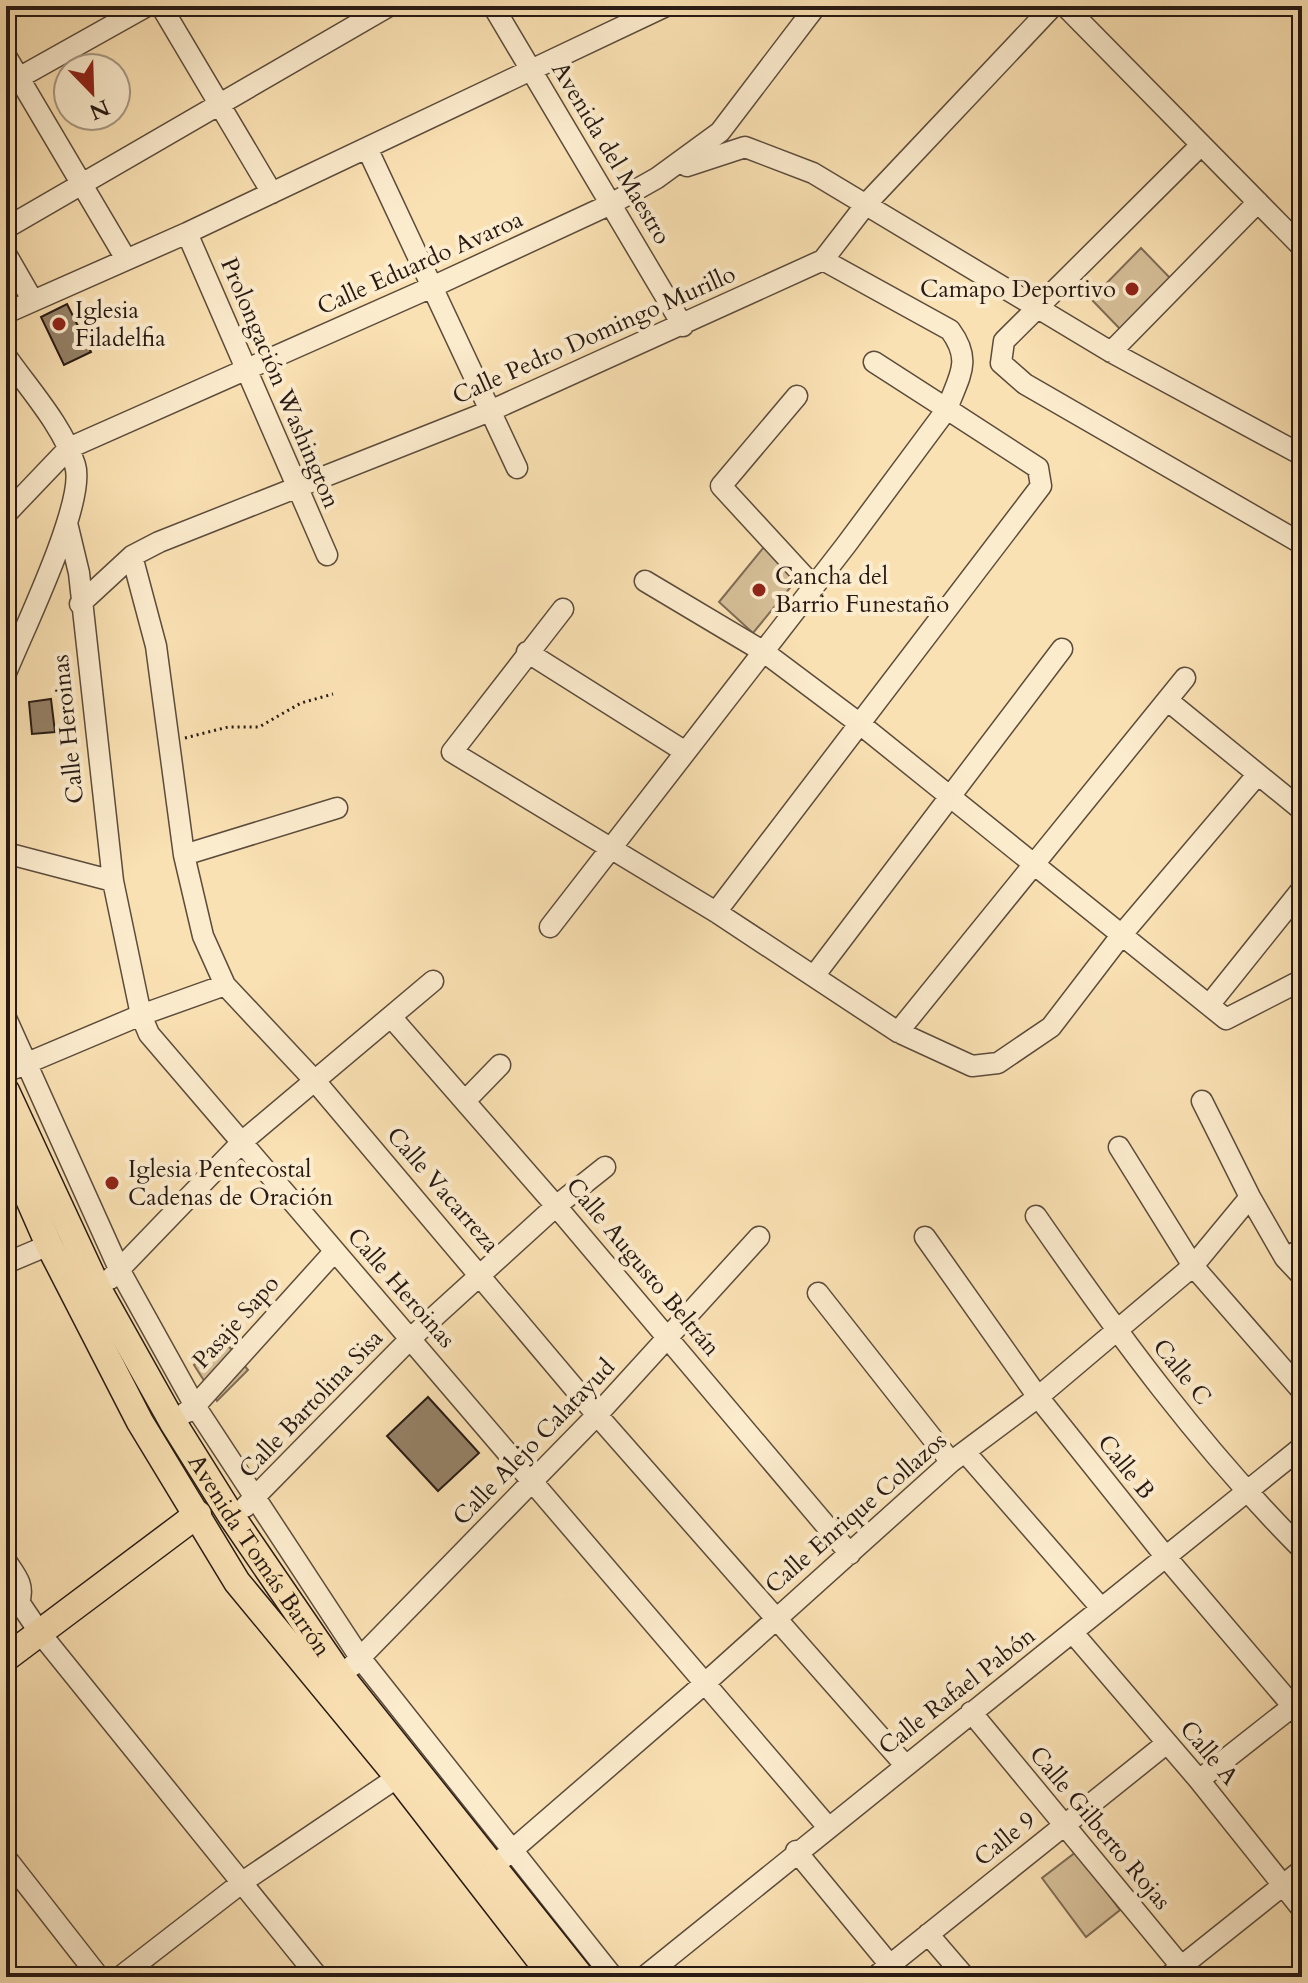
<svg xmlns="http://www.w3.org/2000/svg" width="1308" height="1983" font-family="Cardo,serif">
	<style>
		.green { fill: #d6bf98; stroke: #7e6c56; stroke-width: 2 }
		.building { fill: #958167; stroke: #271a14; stroke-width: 2 }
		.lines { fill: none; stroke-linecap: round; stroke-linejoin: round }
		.minor-casing { stroke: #5c4c3c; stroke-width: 23 }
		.major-casing { stroke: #271a14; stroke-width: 29 }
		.path { stroke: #271a14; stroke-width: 3; stroke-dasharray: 2 4; stroke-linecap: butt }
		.minor { stroke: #fcecce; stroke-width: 20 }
		.major { stroke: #fae1b3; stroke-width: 26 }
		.poi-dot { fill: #8f2418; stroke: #fcecce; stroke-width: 3 }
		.labels { text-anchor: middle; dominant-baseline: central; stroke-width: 8; stroke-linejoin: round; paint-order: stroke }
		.street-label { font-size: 24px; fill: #271a14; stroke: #fcecce }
		.poi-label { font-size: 24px; fill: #271a14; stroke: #fcecce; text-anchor: start }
	</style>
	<rect width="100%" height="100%" fill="#fae1b3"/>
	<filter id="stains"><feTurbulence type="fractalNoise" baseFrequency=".0025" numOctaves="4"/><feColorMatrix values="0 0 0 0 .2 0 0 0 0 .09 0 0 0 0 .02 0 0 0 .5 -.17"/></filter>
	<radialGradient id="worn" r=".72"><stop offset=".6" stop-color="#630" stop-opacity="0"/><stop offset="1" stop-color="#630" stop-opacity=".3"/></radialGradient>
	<path class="green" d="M1141,248L1172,280L1122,331L1091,299Z
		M764,547L798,578L753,633L719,602Z
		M223,1339L248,1370L217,1401L194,1365Z
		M1076,1852L1120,1910L1086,1937L1042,1878Z"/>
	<path class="building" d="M67,304L91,352L64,365L41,317Z
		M51,699L55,732L32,734L29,702Z
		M428,1397L479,1453L438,1491L387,1436Z"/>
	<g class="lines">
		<g class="minor-casing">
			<path id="minor" d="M161,6L272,193
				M493,6L683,326
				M1065,6L1302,247
				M6,56L126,259
				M6,85L147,6
				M1201,145L1004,341L1001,363L1025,384L1299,542
				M367,148L517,468
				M687,166L745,147L813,173L1111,352L1302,455
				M6,228L389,6
				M187,233L327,555
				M6,254L33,301
				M6,313L187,233L666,6
				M1111,352L1258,202
				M6,356C29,389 63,426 75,465C87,501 22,633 6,673
				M797,396L721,486L814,587
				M6,514L69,448L432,287L611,204L657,178L720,132L816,6
				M67,523L79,573L113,881L141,1015L149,1034L827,1826
				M132,556L156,646L184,855L203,936L225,985L315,1081L597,1415L905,1765
				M645,581L764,652L860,724L1226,1019L1302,980
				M80,604L132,556L159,542L490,411L823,260L867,203L1053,6
				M563,609L452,752L716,912L898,1032L972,1066L998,1063L1051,1027L1123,933L1258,774
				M527,652L684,751
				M1167,700L1302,810
				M6,853L113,881
				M184,855L337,808
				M716,912L1041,486L1038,468L947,409C959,376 973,361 950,330L823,260
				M550,927L846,545L947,409L874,362
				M814,976L1062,649
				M1209,1005L1302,889
				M6,1018L120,1271L195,1406L361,1659L613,1977
				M392,1018L556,1206L850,1554
				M898,1032L1185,678
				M6,1072L141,1015L225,985
				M466,1100L500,1065
				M1202,1101L1250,1197L1285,1258L1302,1249
				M1119,1147L1193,1266L1302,1391
				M1036,1216C1117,1333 1201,1448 1302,1549
				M925,1237L1038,1397L1165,1556L1302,1717
				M1285,1258L1302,1276
				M6,1263L49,1245
				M110,1279L243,1141L433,981
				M818,1293L951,1462
				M185,1413L195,1406L334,1252
				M965,1452L1101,1608
				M245,1507L411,1338L556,1206L605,1167
				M6,1561C16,1576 25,1585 19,1602L10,1605
				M19,1602L40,1633L318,1977
				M1073,1633L1199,1780L1302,1909
				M352,1666L597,1415L759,1237
				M971,1712L1190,1977
				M1199,1780L1302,1699
				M796,1851L890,1965
				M6,1858L99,1977
				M502,1859L704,1684L951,1462L1038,1397L1193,1266L1250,1197
				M928,1934L965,1977
				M120,1977L244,1881L398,1777
				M644,1977L1302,1447
				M875,1977L1167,1743
				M1168,1977L1302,1870"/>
		</g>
		<g class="major-casing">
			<g id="major">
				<path id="s1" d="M6,1091L98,1289L172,1421L232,1517L340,1675L581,1977"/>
				<path d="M6,1147L49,1245L140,1422L237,1582L398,1777L553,1977"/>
				<path d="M6,1658L198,1514"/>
			</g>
		</g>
		<path class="path" d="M185,738L228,727H259L301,703L333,694"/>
		<use href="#minor" class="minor"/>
		<use href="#major" class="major"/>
	</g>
	<g class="poi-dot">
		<circle cx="1132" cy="289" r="8"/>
		<circle cx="59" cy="324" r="8"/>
		<circle cx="759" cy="590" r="8"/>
		<circle cx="112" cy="1183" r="8"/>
	</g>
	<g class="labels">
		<g class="street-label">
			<text transform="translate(611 153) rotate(59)">Avenida del Maestro</text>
			<text transform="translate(420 263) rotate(-24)">Calle Eduardo Avaroa</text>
			<text transform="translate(594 335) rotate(-24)">Calle Pedro Domingo Murillo</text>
			<text transform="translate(280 383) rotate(67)">Prolongación Washington</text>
			<text transform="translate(68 729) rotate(-96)">Calle Heroinas</text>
			<text transform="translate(443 1190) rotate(49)">Calle Vacarreza</text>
			<text transform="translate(643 1267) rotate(50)">Calle Augusto Beltrán</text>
			<text transform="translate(401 1288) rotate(49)">Calle Heroinas</text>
			<text transform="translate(236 1322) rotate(-48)">Pasaje Sapo</text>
			<text transform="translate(1182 1372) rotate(51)">Calle C</text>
			<text transform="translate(311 1404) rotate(-46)">Calle Bartolina Sisa</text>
			<text transform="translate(534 1442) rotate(-46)">Calle Alejo Calatayud</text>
			<text transform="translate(1126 1467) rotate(51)">Calle B</text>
			<text transform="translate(856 1513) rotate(-41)">Calle Enrique Collazos</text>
			<text stroke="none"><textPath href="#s1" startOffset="530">Avenida Tomás Barrón</textPath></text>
			<text transform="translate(957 1691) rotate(-38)">Calle Rafael Pabón</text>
			<text transform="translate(1209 1753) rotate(50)">Calle A</text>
			<text transform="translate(1100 1828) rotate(50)">Calle Gilberto Rojas</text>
			<text transform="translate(1005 1839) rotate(-39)">Calle 9</text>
		</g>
		<g class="poi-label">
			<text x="1116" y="289" text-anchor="end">Camapo Deportivo</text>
			<text x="75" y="310">Iglesia<tspan x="75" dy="28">Filadelfia</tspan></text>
			<text x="775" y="576">Cancha del<tspan x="775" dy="28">Barrio Funestaño</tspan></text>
			<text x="128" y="1169">Iglesia Pentecostal<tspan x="128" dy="28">Cadenas de Oración</tspan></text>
		</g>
	</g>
	<rect width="1308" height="1983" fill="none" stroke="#fae1b3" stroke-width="32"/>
	<rect x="8" y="8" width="1292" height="1967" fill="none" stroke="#271a14" stroke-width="4"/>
	<rect x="16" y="16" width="1276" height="1951" fill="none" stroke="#271a14" stroke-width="2"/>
	<g transform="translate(92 92) rotate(157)"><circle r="38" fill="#fcecce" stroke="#a79884" stroke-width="2"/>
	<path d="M0-6L14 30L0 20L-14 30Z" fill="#8f2418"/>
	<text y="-12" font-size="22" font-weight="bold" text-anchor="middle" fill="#271a14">N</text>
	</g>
	<rect width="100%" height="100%" filter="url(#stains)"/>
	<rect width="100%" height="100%" fill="url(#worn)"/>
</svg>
